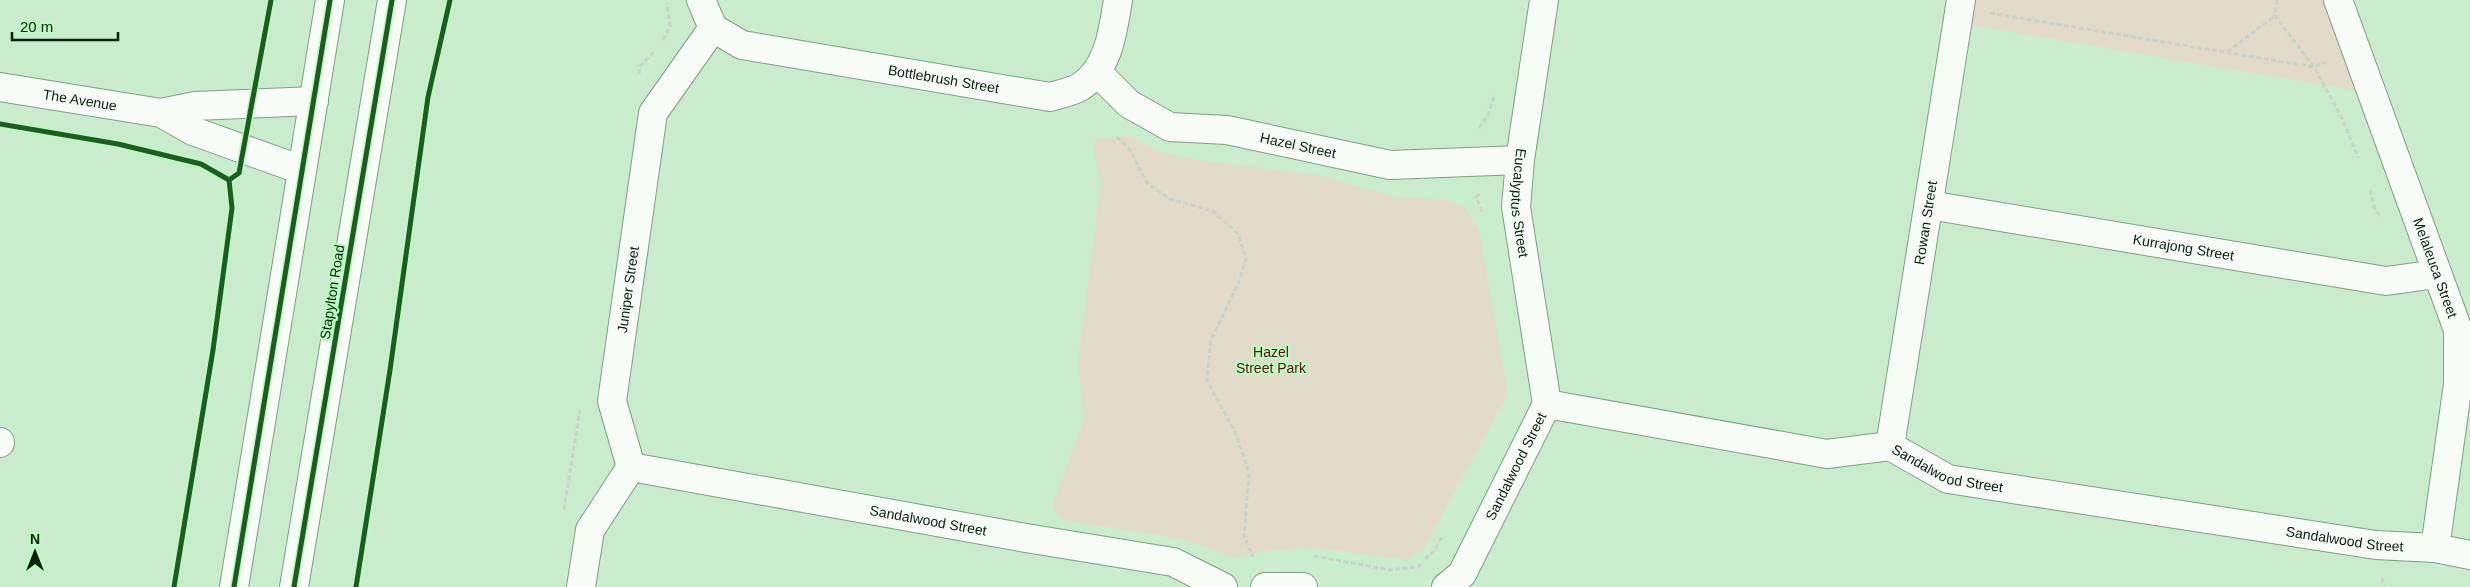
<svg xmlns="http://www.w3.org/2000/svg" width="2470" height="587" font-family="Helvetica,sans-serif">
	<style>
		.green { fill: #e2dbca }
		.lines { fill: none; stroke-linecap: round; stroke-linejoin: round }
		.minor-casing { stroke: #829e85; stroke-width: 30 }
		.major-casing { stroke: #829e85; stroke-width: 30 }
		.path { stroke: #c9d4ca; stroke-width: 3; stroke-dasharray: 5 2.5; stroke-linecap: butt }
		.minor { stroke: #f7fcf7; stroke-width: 28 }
		.major { stroke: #f7fcf7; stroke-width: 28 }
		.cycleway-casing { stroke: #bafcbf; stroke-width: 8 }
		.cycleway { stroke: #1b5e20; stroke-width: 5 }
		.labels { text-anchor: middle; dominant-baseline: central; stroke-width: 4.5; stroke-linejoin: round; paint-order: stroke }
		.street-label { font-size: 14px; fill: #062009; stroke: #bafcbf }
		.park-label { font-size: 14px; fill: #5c1211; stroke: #bafcbf }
	</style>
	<rect width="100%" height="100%" fill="#c9edcc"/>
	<path class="green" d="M1961,0H2338L2371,93L1958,23Z
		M1130,136L1161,152L1199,160L1323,176L1395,197L1448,200L1465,207L1479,230L1508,395L1423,550L1407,560L1311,547L1260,552L1235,558L1184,539L1062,520L1052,507L1084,420L1078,362L1101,183L1093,149L1095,139Z"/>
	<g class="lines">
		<g class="minor-casing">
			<g id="minor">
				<path id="s1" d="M1544,0L1520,160L1516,207L1547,404"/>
				<path id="s2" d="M2338,0L2458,330V384L2435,548"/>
				<path id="s3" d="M713,28L742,45L1050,97C1060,94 1071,92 1080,87C1109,69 1113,30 1118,0"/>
				<path id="s4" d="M1097,72L1129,104L1170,127L1227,130L1390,165L1520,160"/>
				<path id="s5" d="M0,87L161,113L193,131L302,170"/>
				<path d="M161,113L195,106L314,101"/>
				<path id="s6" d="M1929,205L2386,281L2437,274"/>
				<path id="s7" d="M1547,404L1827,454L1890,446L1948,479L2376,545L2435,548L2470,555"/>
				<path d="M0,443V442"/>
				<path id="s8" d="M1890,446L1961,0"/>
				<path id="s9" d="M631,467L1026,538L1173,562L1223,587"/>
				<path id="s10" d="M581,587L590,530L631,467L612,401L653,113L713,28L701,0"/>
				<path d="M1265,587H1303"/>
				<path id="s11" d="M1446,587L1462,574L1547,404"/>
			</g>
		</g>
		<g class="major-casing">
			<path id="major" d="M234,587L330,0
				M294,587L392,0"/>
		</g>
		<path class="path" d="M2277,0L2275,16L2314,67L2343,120L2358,158
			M1990,13L2314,67L2326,62
			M663,40L670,26L667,3
			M2227,52L2275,16
			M639,74L640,66L655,51
			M1479,128L1488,115L1495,94
			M1117,137L1129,148L1147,183L1170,199L1213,211L1238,234L1246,259L1238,284L1211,340L1207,380L1236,434L1249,473L1244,536L1253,557
			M2370,190L2375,209L2381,218
			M1479,194L1476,197L1483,213
			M564,510L580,410
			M1314,556L1389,570L1418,567L1421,564
			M1425,559L1434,551L1442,537
			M2382,578L2384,587"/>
		<use href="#minor" class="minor"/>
		<use href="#major" class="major"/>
		<g class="cycleway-casing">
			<path id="cycleway" d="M0,124L118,144L201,164L229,180L232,208L213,350L174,587
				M229,180L239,173L271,0
				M234,587L330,0
				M294,587L392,0
				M356,587L390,370L428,97L450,0"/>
		</g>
		<use href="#cycleway" class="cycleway"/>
	</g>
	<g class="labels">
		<g class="street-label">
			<text stroke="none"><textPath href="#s3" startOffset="238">Bottlebrush Street</textPath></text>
			<text stroke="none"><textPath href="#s5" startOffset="81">The Avenue</textPath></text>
			<text stroke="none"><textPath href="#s4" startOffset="222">Hazel Street</textPath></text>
			<text stroke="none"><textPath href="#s1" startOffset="205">Eucalyptus Street</textPath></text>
			<text stroke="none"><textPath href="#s8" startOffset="226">Rowan Street</textPath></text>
			<text stroke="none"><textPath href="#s6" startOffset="258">Kurrajong Street</textPath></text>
			<text stroke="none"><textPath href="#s2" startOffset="285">Melaleuca Street</textPath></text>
			<text stroke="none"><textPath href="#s10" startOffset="314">Juniper Street</textPath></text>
			<text transform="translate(332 292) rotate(-81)">Stapylton Road</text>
			<text stroke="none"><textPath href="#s11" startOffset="141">Sandalwood Street</textPath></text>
			<text stroke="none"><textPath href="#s7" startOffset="411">Sandalwood Street</textPath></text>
			<text stroke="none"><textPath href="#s9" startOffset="302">Sandalwood Street</textPath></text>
			<text stroke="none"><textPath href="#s7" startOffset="816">Sandalwood Street</textPath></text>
		</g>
		<g class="park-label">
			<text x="1271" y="352">Hazel<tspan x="1271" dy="16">Street Park</tspan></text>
		</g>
	</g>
	<g transform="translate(35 552)" stroke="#bafcbf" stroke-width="4" paint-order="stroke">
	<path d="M0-4L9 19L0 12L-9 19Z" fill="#062009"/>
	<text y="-8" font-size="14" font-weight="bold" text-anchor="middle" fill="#062009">N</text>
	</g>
	<path d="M12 32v8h106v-8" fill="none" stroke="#062009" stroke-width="2.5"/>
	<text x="20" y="32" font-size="15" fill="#062009" stroke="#bafcbf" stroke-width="4" paint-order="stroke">20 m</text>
</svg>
